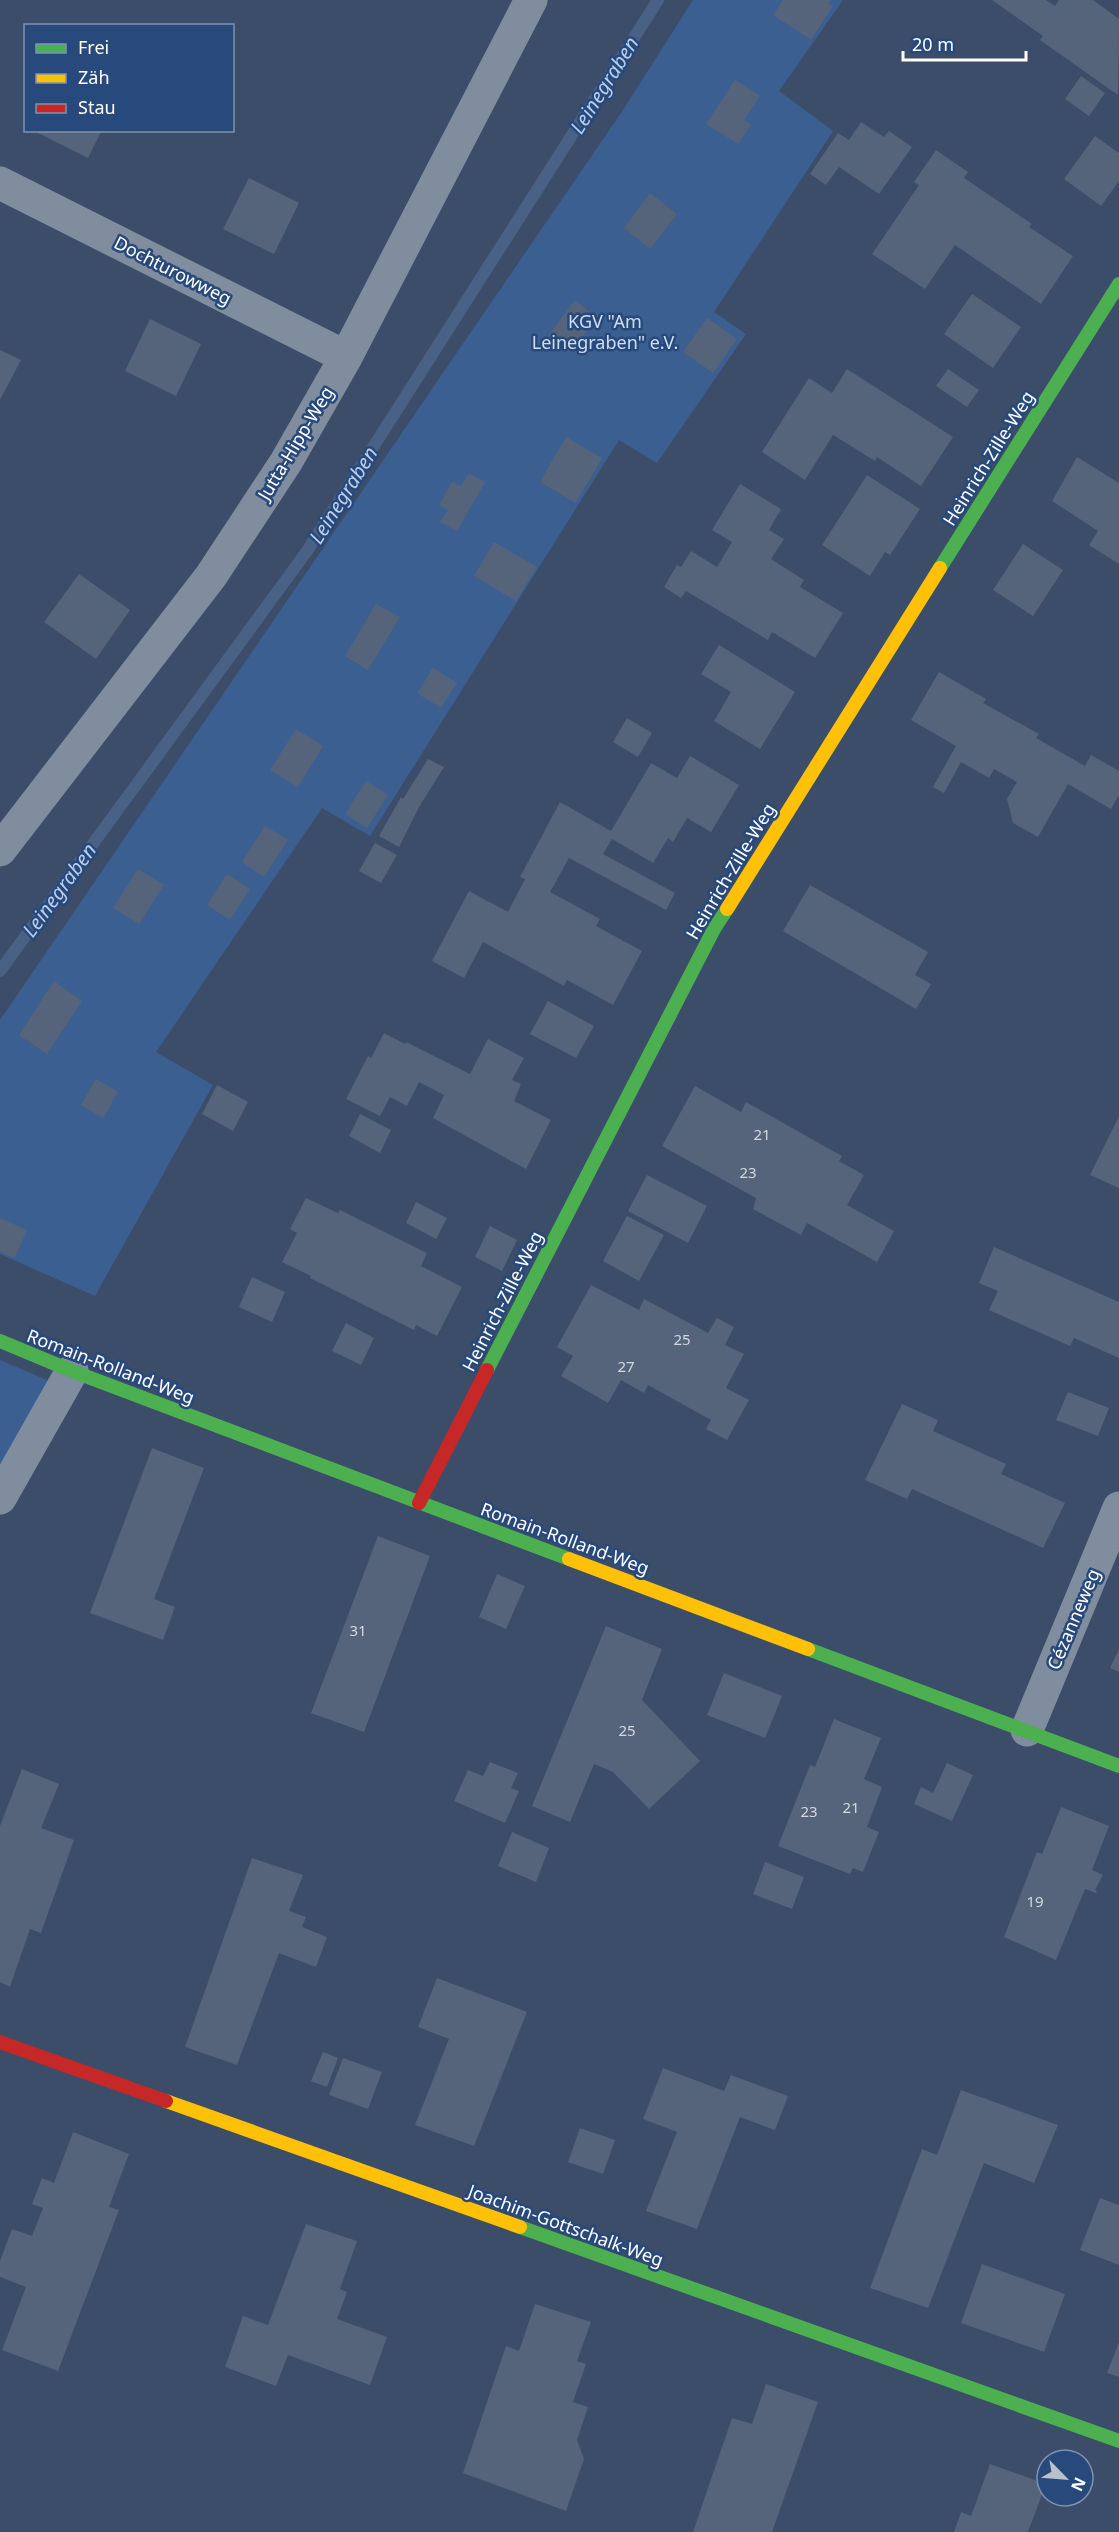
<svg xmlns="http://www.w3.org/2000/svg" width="1119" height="2532" font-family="'Noto Sans',sans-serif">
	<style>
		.green { fill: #3c5f92 }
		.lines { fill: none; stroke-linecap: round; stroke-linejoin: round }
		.stream { stroke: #496184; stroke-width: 12 }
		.building { fill: #55647a }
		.street { stroke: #7f8d9f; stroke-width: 33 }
		.fast { stroke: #4caf50; stroke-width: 14 }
		.slow { stroke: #ffc107; stroke-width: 14 }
		.jam { stroke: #c62828; stroke-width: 14 }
		.labels { text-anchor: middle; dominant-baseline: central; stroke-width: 5; stroke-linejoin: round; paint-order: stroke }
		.number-label { font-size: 15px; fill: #d4d8de }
		.street-label { font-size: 18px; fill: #fff; stroke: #28497b }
		.park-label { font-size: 18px; fill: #cfdef3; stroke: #28497b }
		.water-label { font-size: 20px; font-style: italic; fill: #b7cdeb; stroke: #28497b }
	</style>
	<rect width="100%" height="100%" fill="#3b4d68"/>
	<path class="green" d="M693,0H843L779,91L833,131L714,312L746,334L657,463L619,440L370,836L322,808L156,1052L213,1085L95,1296L0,1254V1020L621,113Z
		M0,1360L49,1381L0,1470Z"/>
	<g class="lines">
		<path class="stream" d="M0,971L307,551L658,0"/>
	</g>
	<path class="building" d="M783,0H831L828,4L833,6L811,40L773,15Z
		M992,0H1046L1055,6L1059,0H1093L1119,19L1118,95L1040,40L1043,36Z
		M1081,76L1105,93L1089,116L1065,99Z
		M735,80L760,96L744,120L751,125L738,144L706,124Z
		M861,122L884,137L889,131L912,147L879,194L839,167L826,185L810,174L838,133L849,140Z
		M39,130H102L88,158L38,133Z
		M1095,136L1119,153V181L1101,206L1064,179Z
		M936,150L968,172L964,178L1032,224L1029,227L1073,256L1041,304L955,245L925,289L872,254L919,185L914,182Z
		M249,178L299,203L274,254L223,229Z
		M650,193L677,214L650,249L624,228Z
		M972,294L1021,327L993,368L944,334Z
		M575,300L597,318L570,353L548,336Z
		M707,318L737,339L713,373L683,352Z
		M150,319L201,344L176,396L125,371Z
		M0,350L21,360L0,400Z
		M847,369L953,437L921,486L877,457L875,461L833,435L805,480L762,452L809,378L832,393Z
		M948,369L979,390L967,407L936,386Z
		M566,437L602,458L576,503L540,482Z
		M1077,457L1119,483V564L1089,545L1098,531L1052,501Z
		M469,473L485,482L457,531L440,522L448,510L439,505L452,482L461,486Z
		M867,475L920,509L890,555L885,552L870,576L822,545Z
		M740,484L781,509L769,530L784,539L771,559L804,580L800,587L843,613L815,658L772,632L768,640L686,591L681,598L664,587L677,565L681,567L691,551L717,567L732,542L712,530Z
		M494,542L537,567L516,601L474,576Z
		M1023,544L1063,570L1033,616L993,590Z
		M79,574L130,610L96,659L44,622Z
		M376,604L400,617L368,670L345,656Z
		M719,645L795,692L760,749L714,721L731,692L701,674Z
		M433,668L457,683L441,708L417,693Z
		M939,672L986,699L983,703L1039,734L1036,738L1085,766L1091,755L1119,771V795L1111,809L1068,784L1038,837L1013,823L1007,799L1017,782L994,769L989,778L961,762L944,793L933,787L956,746L911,720Z
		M627,718L652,733L638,757L613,742Z
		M296,729L323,746L298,787L270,770Z
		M690,756L739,785L711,832L687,818L673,842L668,838L653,863L612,839L603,854L675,893L666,910L569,858L550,892L600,919L596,926L642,951L613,1005L567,980L564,986L483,942L464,978L432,961L469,891L508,912L525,879L520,877L560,802L611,831L651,763L677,778Z
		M428,759L444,767L419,807L399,847L379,836L401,797L403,799Z
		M366,781L388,795L367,828L345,814Z
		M265,826L288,840L264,877L242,862Z
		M375,843L397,855L381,883L359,871Z
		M138,869L164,885L139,924L113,908Z
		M227,874L250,889L230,920L207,905Z
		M810,885L928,952L915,975L931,984L916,1009L783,931Z
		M54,981L82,1001L47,1054L19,1035Z
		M548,1001L594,1026L576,1058L530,1034Z
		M384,1033L405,1044L406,1042L470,1074L488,1039L524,1058L512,1080L521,1084L514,1101L551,1120L526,1169L433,1118L444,1095L419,1082L407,1106L390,1097L380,1116L346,1099L368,1056L371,1058Z
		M96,1079L118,1092L103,1118L81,1105Z
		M217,1085L248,1102L233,1131L202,1114Z
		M695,1086L741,1112L746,1102L842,1156L839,1161L864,1175L847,1205L894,1231L877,1262L807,1223L801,1235L753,1209L756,1198L662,1146Z
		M360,1114L391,1130L380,1153L349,1136Z
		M1119,1116V1188L1090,1175Z
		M647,1175L707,1206L688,1243L628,1211Z
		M306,1198L338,1213L340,1210L427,1253L421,1266L462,1287L437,1336L416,1325L414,1330L310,1278L311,1276L282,1262L297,1233L290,1229Z
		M416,1202L447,1218L436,1239L406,1223Z
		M627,1216L664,1235L639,1281L603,1261Z
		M0,1218L27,1230L15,1258L0,1252Z
		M490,1226L517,1240L502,1271L475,1257Z
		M994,1247L1119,1302V1358L1074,1338L1070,1346L989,1310L998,1291L979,1283Z
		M252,1277L285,1292L272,1322L239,1307Z
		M591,1285L639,1310L644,1299L708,1333L717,1318L734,1327L725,1345L744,1354L726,1388L749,1400L727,1440L706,1429L711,1420L648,1385L644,1393L621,1380L608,1403L561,1376L573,1356L557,1347Z
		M346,1323L374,1338L361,1365L332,1351Z
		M1068,1392L1109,1408L1098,1436L1056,1420Z
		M902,1404L938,1420L933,1431L1006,1464L1001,1474L1065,1503L1043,1548L912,1489L907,1499L865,1480Z
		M152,1448L204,1468L154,1599L175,1607L163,1640L90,1613Z
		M378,1536L430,1556L364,1732L311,1713Z
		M497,1574L525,1586L506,1629L479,1617Z
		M606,1626L662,1649L642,1700L700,1761L649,1809L613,1772L594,1764L570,1822L532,1806Z
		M1119,1649V1672L1110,1668Z
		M724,1673L782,1696L765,1738L707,1715Z
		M834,1719L881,1738L864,1779L882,1787L867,1827L879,1832L863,1872L853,1868L850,1874L778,1846L810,1765L815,1767Z
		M490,1762L518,1773L511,1788L519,1791L505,1823L454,1801L468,1770L483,1776Z
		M947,1763L973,1775L952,1821L914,1804L921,1787L933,1793Z
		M22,1769L59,1784L41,1828L74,1840L41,1933L30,1929L10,1987L0,1982V1826Z
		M1061,1807L1109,1826L1092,1870L1103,1875L1095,1890L1097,1891L1096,1893L1085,1889L1056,1960L1004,1937L1037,1852L1042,1854Z
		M512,1832L549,1848L536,1882L498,1866Z
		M252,1858L303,1875L289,1911L306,1917L302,1927L327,1937L316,1967L279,1953L237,2065L185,2047Z
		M765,1862L804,1877L792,1909L753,1894Z
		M437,1978L527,2012L474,2146L415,2125L449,2039L418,2027Z
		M323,2052L338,2058L327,2087L311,2081Z
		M343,2058L382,2072L368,2109L329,2095Z
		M663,2068L724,2091L731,2075L788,2096L775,2130L740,2117L697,2229L646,2211L677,2132L643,2119Z
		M961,2090L1058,2125L1034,2183L984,2163L928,2308L870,2288L922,2149L937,2155Z
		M580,2128L615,2140L603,2174L568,2162Z
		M73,2132L129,2154L109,2207L119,2210L58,2371L2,2350L26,2287L0,2277V2261L12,2229L32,2236L43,2208L32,2204L42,2178L54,2183Z
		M1100,2198L1119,2205V2265L1080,2250Z
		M306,2224L357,2241L340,2289L347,2292L337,2319L387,2337L370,2385L288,2355L276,2386L225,2367L243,2316L268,2325Z
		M982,2264L1065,2294L1044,2352L961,2323Z
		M535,2304L591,2322L577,2361L586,2364L573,2402L588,2407L577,2440L584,2459L566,2511L463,2473L506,2346L519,2351Z
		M1119,2342V2377L1107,2373Z
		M766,2384L818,2402L772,2532H693L732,2418L752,2424Z
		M990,2464L1046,2484L1028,2532H954L961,2512L971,2516Z"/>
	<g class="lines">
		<path class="street" d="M0,183L346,357
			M0,850L211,576L286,462L346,357L531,0
			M0,1498L72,1371
			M1027,1730L1119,1508"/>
		<path class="fast" d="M940,568L1119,284
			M0,1341L72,1371L569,1559
			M487,1370L714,929L727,909
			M808,1649L1119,1766
			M520,2227L1119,2441"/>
		<path class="slow" d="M727,909L940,568
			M569,1559L808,1649
			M166,2101L520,2227"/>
		<path class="jam" d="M419,1503L487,1370
			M0,2042L166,2101"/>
	</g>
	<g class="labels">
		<g class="number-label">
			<text x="762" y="1134">21</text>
			<text x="748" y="1172">23</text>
			<text x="682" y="1339">25</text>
			<text x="626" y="1366">27</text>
			<text x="358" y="1630">31</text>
			<text x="627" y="1730">25</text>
			<text x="851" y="1807">21</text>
			<text x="809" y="1811">23</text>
			<text x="1035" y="1901">19</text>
		</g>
		<g class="street-label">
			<text transform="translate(173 270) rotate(27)">Dochturowweg</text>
			<text transform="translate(295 443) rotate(-59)">Jutta-Hipp-Weg</text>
			<text transform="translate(988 458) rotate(-58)">Heinrich-Zille-Weg</text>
			<text transform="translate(730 871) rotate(-59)">Heinrich-Zille-Weg</text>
			<text transform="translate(502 1301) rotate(-63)">Heinrich-Zille-Weg</text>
			<text transform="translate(111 1366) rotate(21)">Romain-Rolland-Weg</text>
			<text transform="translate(565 1538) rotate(20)">Romain-Rolland-Weg</text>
			<text transform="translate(1073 1619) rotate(-67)">Cézanneweg</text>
			<text transform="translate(566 2225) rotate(20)">Joachim-Gottschalk-Weg</text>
		</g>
		<g class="park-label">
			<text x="605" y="321">KGV "Am<tspan x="605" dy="21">Leinegraben" e.V.</tspan></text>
		</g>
		<g class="water-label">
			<text transform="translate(604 85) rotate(-58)">Leinegraben</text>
			<text transform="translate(343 495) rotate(-58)">Leinegraben</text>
			<text transform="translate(59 890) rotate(-54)">Leinegraben</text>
		</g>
	</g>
	<rect x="24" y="24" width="210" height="108" fill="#28497b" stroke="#7e92b0" stroke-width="1.5"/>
	<rect x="36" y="44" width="30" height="9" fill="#4caf50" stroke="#7e92b0" stroke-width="1.5"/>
	<text x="78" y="54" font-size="18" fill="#ffffff">Frei</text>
	<rect x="36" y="74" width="30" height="9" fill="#ffc107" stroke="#7e92b0" stroke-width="1.5"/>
	<text x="78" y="84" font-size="18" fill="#ffffff">Zäh</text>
	<rect x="36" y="104" width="30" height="9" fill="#c62828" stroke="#7e92b0" stroke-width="1.5"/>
	<text x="78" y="114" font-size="18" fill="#ffffff">Stau</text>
	<g transform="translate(1065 2478) rotate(115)"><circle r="28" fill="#28497b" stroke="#7e92b0" stroke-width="1.5"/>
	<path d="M0-4.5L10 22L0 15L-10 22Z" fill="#bac1ca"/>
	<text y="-9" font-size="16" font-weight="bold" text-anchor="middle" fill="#ffffff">N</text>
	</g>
	<path d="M903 51v9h123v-9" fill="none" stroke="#ffffff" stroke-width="3"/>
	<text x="912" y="51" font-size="18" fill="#ffffff" stroke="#28497b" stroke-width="4.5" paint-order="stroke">20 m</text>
</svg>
